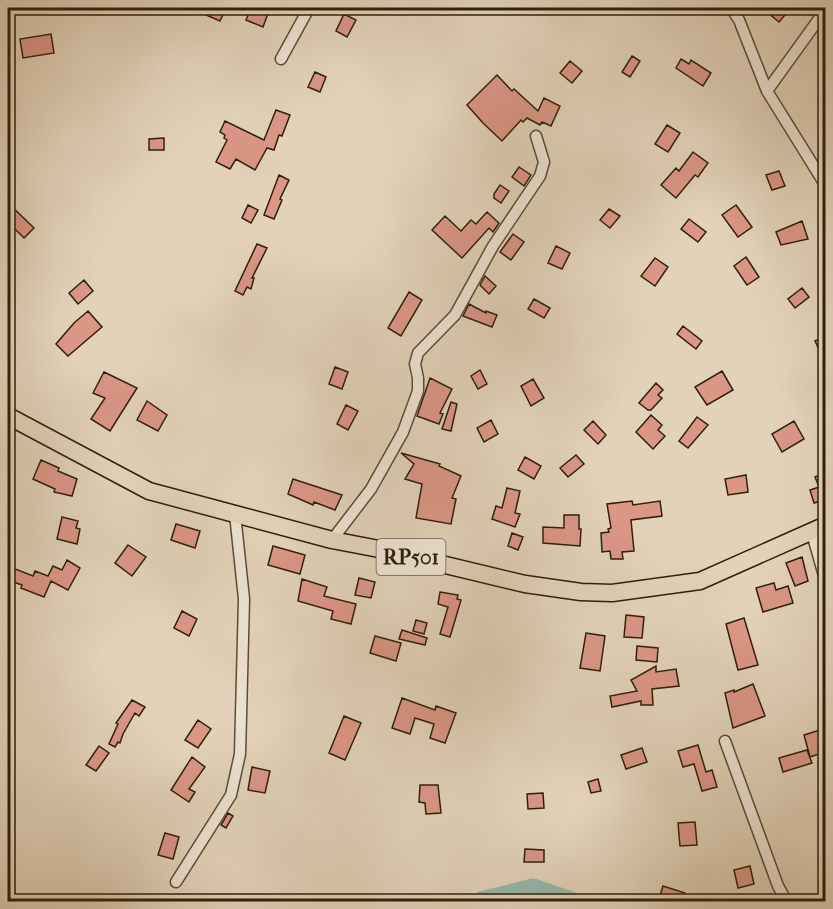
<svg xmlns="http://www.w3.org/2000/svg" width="833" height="909" font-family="'IM FELL French Canon',serif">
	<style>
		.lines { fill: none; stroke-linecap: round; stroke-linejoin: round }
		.river { stroke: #95b8ab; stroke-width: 21 }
		.building { fill: #db9686; stroke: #2f1f0b; stroke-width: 1.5 }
		.minor-casing { stroke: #5c4c36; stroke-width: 13 }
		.primary-casing { stroke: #2f1f0b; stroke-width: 19 }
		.minor { stroke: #ece2d2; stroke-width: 10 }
		.primary { stroke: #e2d2b9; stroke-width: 16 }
		.labels { text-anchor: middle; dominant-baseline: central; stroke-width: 4.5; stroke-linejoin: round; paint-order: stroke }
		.shield { fill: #ece2d2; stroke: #685a47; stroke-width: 1.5 }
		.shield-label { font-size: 21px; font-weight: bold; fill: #2f1f0b }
	</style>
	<rect width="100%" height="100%" fill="#e2d2b9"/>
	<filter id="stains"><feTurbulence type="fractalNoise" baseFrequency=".00333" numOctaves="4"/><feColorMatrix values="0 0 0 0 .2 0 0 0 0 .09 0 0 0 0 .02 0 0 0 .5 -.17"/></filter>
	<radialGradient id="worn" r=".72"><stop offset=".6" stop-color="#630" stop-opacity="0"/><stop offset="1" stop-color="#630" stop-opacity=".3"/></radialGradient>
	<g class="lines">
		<path class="river" d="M481,902L533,889L571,902"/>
	</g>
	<path class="building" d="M190,8H226L220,21Z
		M251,8H270L263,27L246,20Z
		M762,8H791L779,22Z
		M344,14L356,20L347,37L336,31Z
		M51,34L54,53L23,58L20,39Z
		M632,56L640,61L630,77L622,72Z
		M681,59L689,64L691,60L711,73L703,86L676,68Z
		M570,61L582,71L572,83L560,73Z
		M315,72L326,77L320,92L308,87Z
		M497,75L512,91L514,89L538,111L544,98L560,106L551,126L542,122L540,125L527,118L523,122L521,120L502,141L483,123L467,105Z
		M276,110L290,115L282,136L279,135L274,150L267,148L255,170L236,159L230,169L216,162L227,140L224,138L225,135L220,132L225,121L264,140Z
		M667,125L680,133L668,152L655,144Z
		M164,138V150H149V139Z
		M693,152L708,163L698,177L695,175L676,198L661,185L676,168L679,171Z
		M519,167L531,175L524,186L512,177Z
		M779,171L785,186L772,190L766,175Z
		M279,175L289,180L280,199L282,200L274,219L264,215Z
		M500,185L509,191L501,203L494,198V194Z
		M8,203L34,228L24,238L8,222Z
		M248,205L258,210L251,223L242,218Z
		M736,205L752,227L738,237L722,215Z
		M609,209L620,216L610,228L600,220Z
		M487,212L499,223L493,232L489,228L462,258L432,230L445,216L461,231L471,220L476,224Z
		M689,219L706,232L698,242L681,229Z
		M802,221L808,239L781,245L776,232Z
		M513,234L524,242L511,260L500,252Z
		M257,244L267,248L252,278H254L251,289L247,287L243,295L235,291Z
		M556,246L570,253L562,269L548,263Z
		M746,257L759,277L747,285L734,266Z
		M655,258L668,267L655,286L641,276Z
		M485,276L496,286L489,294L480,285Z
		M84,280L93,291L78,304L69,293Z
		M802,288L809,297L795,308L788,299Z
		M409,292L422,300L401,336L388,328Z
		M534,299L550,308L544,318L528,309Z
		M469,304L486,313V311L497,315L492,327L463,316Z
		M88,311L102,327L68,356L56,344L74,323Z
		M683,326L702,341L696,349L677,334Z
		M825,337V363L815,341Z
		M335,367L348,372L342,389L329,384Z
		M480,370L487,384L478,389L471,376Z
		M722,371L733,390L707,405L695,387Z
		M104,372L137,388L110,431L91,419L105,398L93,393Z
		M430,378L452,389L440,413L443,414L439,424L417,416Z
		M533,379L544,398L531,406L521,386Z
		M656,383L663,390L658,395L662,398L651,410H648L639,403Z
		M147,401L167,415L158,431L137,420Z
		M451,402L457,404L451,431L442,429Z
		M346,405L358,411L348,430L337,424Z
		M651,415L662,425L658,430L665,436L653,449L636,432Z
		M697,417L708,425L688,448L679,441Z
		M491,420L498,434L484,442L477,428Z
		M593,421L606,435L598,444L584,430Z
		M794,421L804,439L782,452L772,434Z
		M401,453L440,464L439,466L461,476L452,498L456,499L451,524L416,518L422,484L405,479L414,464Z
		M576,455L584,464L568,477L560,468Z
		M525,457L541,466L534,479L518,470Z
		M41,460L59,468L58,471L77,479L72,496L54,492L55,489L33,479Z
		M825,473V502L824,500L814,503L810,490L819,487L815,477Z
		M746,475L748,492L728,495L725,479Z
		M293,479L342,495L335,510L314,502L313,505L288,494Z
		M507,488L520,491L515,513L520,514L515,527L492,519L496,506L502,508Z
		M632,501L633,505L660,501L662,516L631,520L634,551L622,552L623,559H611L610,551L602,552L601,533L609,532L608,529L611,528L607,504Z
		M564,515H579V529H581L580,546L543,543V527L564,528Z
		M62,517L78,521L76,528L80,529L77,544L57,539Z
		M176,524L200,531L195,548L171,540Z
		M512,533L523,537L518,550L508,546Z
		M128,545L146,557L132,576L115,563Z
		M273,546L305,555L300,574L268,565Z
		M802,557L808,581L795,586L786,563Z
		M67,560L80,568L68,590L51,581L44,597L21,588L22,585L8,580V566L33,576L35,571L48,576L53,566L62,570Z
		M359,578L375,582L371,598L355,595Z
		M302,579L327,587L324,596L356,604L351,624L331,619L333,611L298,601Z
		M774,583L776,590L788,586L793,603L763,612L756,588Z
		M440,592L458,595L457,599L461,600L450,637L440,634L448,607L438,604Z
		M182,611L197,619L189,636L174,628Z
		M626,615L644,617L642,638L624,637Z
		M744,618L758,665L738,670L726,624Z
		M416,620L427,623L424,634L413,631Z
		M402,630L427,638L425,645L399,639Z
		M586,633L605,636L600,671L580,668Z
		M375,636L401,643L396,661L370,653Z
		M637,646L658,648L657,662L636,660Z
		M656,666V672L676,669L679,686L652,689L653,705H641V701L612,707L610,696L637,691L631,680Z
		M753,684L765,716L733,728L725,693L734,690V692Z
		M402,698L435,710L436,706L456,713L445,743L430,738L434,724L415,718L410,734L392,728Z
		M132,700L145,707L139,716L135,713L123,734L120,743L118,742L115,747L109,744L118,724L116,723Z
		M344,716L361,723L345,760L329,753Z
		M198,720L211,729L198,748L185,740Z
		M820,730L825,752L810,757L804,735Z
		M698,745L706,772L712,770L717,787L702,791L694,764L683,767L678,751Z
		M99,746L109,753L96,771L86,765Z
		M642,748L647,762L626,769L621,755Z
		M807,750L812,763L783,772L779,758Z
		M192,757L205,767L189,789L195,792L189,802L171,790Z
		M252,767L270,771L265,793L248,790Z
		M598,779L601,791L591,793L588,782Z
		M420,785H438L441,813L426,814L425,803L419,802Z
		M543,793L544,808L528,809L527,794Z
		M228,813L233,816L226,828L221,825Z
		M695,822L697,845L680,846L678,823Z
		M165,833L179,837L173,859L158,855Z
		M525,849L544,850V862H524Z
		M750,866L754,884L738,888L734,870Z
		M663,886L685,893L683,902H658Z"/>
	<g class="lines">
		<g class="minor-casing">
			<path id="minor" d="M731,8L739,20L767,91L826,186
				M281,59L309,8
				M767,91L826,9
				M811,530L826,583
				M332,540L371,489L403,432L418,391V378L415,364L418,353L455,315L493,246L540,176L544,162L536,136
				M725,741L778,886L787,902
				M176,882L231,795L240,754L244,599L235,514"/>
		</g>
		<g class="primary-casing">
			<path id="primary" d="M8,416L149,491L332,540L379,549L525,584L581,592L612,593L700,581L826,525"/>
		</g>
		<use href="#minor" class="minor"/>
		<use href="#primary" class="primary"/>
	</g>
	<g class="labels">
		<rect class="shield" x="376.5" y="539" width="69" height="36" rx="4.5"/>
		<g class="shield-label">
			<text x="411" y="557">RP501</text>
		</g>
	</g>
	<rect width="833" height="909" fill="none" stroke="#e2d2b9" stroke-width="30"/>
	<rect x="9" y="9" width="815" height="891" fill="none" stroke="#2f1f0b" stroke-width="3"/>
	<rect x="15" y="15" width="803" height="879" fill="none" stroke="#2f1f0b" stroke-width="1.5"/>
	<rect width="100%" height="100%" filter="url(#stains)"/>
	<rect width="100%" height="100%" fill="url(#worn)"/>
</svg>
